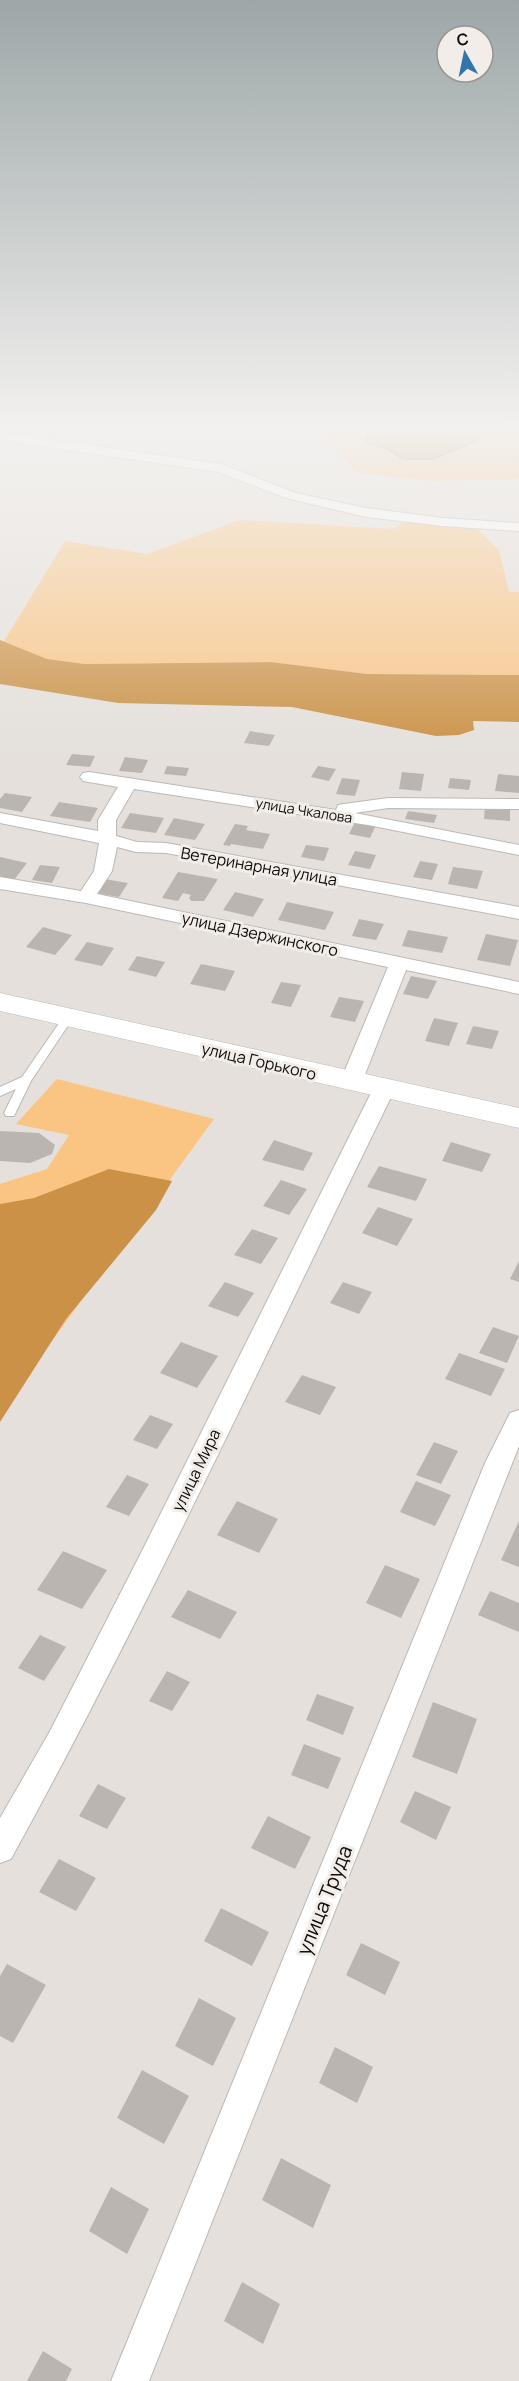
<svg xmlns="http://www.w3.org/2000/svg" width="519" height="2381" font-family="Manrope,sans-serif">
	<style>
		.green { fill: #fac483 }
		.forest { fill: #cb9146 }
		.water { fill: #ce9449; stroke: #946b36; stroke-width: 1.5 }
		.building { fill: #bab5b0 }
		.lines { fill: none; stroke-linecap: round; stroke-linejoin: round }
		.lane-casing { stroke: #bdb8b3; stroke-width: 2 }
		.street-casing { stroke: #bdb8b3; stroke-width: 2 }
		.secondary-casing { stroke: #bdb8b3; stroke-width: 1 }
		.lane { fill: #fff; fill-rule: evenodd }
		.street { fill: #fff; fill-rule: evenodd }
		.secondary { fill: #fff; fill-rule: evenodd }
		.labels { text-anchor: middle; dominant-baseline: central; stroke-width: 6; stroke-linejoin: round; paint-order: stroke }
		.far-street-label { font-size: 14px; fill: #0e0c0a; stroke: #f2ede8 }
		.street-label { font-size: 16px; fill: #0e0c0a; stroke: #f2ede8 }
		.near-street-label { font-size: 20px; fill: #0e0c0a; stroke: #f2ede8 }
	</style>
	<rect width="100%" height="100%" fill="#e5e0db"/>
	<path class="green" d="M314,429H367L366,443L386,448L403,459H433L477,441L483,429H519V479L430,481L357,473Z
		M240,520L393,529L404,521L475,527L499,550L509,592H519V675L367,674L271,662L85,664L47,659L3,643L65,541L147,554Z
		M57,1079L214,1119L0,1412V1184L47,1169L69,1135L16,1124Z"/>
	<path class="forest" d="M0,640L47,659L85,664L271,662L367,674L519,675V722L473,721L474,730L459,735L436,736L292,707L118,703L0,684Z
		M109,1169L172,1181L156,1210L66,1319L0,1422V1204L34,1198Z"/>
	<path class="water" d="M367,429H483L477,441L433,459H403L386,448L366,443Z"/>
	<path class="building" d="M250,731L275,735L269,746L244,743Z
		M72,754L95,756L90,767L66,765Z
		M125,757L148,760L142,773L119,771Z
		M167,766L189,768L186,776L164,774Z
		M318,766L336,769L329,781L311,777Z
		M402,772L424,774L421,791L399,789Z
		M498,774L519,776V793L495,791Z
		M342,778L360,780L355,796L336,794Z
		M450,778L471,780L469,790L448,788Z
		M5,793L32,797L22,812L0,808V799Z
		M59,802L98,808L90,822L50,816Z
		M485,807L510,809V821L484,819Z
		M408,811L437,815L434,823L405,819Z
		M130,813L164,818L156,833L121,828Z
		M174,818L205,824L195,840L164,835Z
		M355,822L376,825L370,838L349,834Z
		M235,824L248,826L246,830L270,834L263,849L231,844L230,846L223,845Z
		M306,845L329,848L324,861L301,857Z
		M355,851L376,855L370,869L348,865Z
		M0,857L27,863L14,880L0,877Z
		M420,861L438,864L432,880L413,877Z
		M40,865L60,867L52,883L32,880Z
		M453,867L483,871L477,889L448,884Z
		M178,872L218,879L204,901H191L189,898L191,895L183,893L178,901L162,898Z
		M105,879L128,883L119,897L96,893Z
		M235,892L264,899L253,917L223,910Z
		M287,902L334,912L325,930L278,920Z
		M359,919L384,924L376,940L352,936Z
		M43,927L72,935L55,955L26,947Z
		M408,930L448,937L442,953L402,946Z
		M486,934L518,940L510,966L477,960Z
		M87,942L114,948L102,966L74,960Z
		M137,956L165,962L156,977L128,970Z
		M201,964L235,971L225,991L190,984Z
		M411,976L437,981L428,999L403,994Z
		M281,982L301,985L291,1007L271,1003Z
		M339,997L364,1001L355,1022L330,1017Z
		M434,1018L458,1023L449,1046L425,1041Z
		M473,1026L499,1031L492,1049L466,1044Z
		M0,1131L39,1133L55,1145L52,1154L30,1163L0,1161Z
		M274,1140L313,1153L303,1171L262,1160Z
		M451,1142L491,1154L482,1172L442,1161Z
		M379,1166L427,1179L416,1201L367,1187Z
		M281,1180L307,1189L289,1215L263,1206Z
		M378,1207L413,1219L397,1246L362,1233Z
		M252,1229L278,1238L261,1264L234,1255Z
		M519,1261V1282L510,1279Z
		M225,1282L254,1293L238,1317L208,1306Z
		M343,1282L372,1292L359,1314L330,1303Z
		M493,1327L519,1336L507,1363L479,1353Z
		M181,1342L218,1356L197,1388L160,1373Z
		M459,1353L505,1369L491,1396L445,1379Z
		M302,1375L336,1387L320,1415L285,1402Z
		M150,1415L173,1424L157,1449L133,1440Z
		M434,1442L458,1451L441,1484L416,1475Z
		M127,1475L149,1484L129,1516L106,1507Z
		M416,1481L451,1495L435,1526L400,1512Z
		M237,1501L278,1519L259,1553L217,1535Z
		M519,1521V1567L501,1560Z
		M63,1551L107,1570L82,1609L37,1590Z
		M385,1565L420,1579L401,1618L366,1603Z
		M188,1590L237,1612L220,1639L171,1617Z
		M490,1591L519,1603V1632L478,1615Z
		M40,1635L66,1647L44,1681L18,1668Z
		M167,1671L190,1682L172,1711L149,1701Z
		M317,1694L354,1707L343,1735L306,1720Z
		M433,1702L477,1719L457,1774L412,1757Z
		M304,1744L341,1758L328,1789L291,1775Z
		M98,1784L126,1798L107,1829L79,1816Z
		M415,1791L451,1807L436,1840L400,1822Z
		M268,1816L311,1837L295,1869L251,1848Z
		M59,1859L96,1878L76,1911L39,1892Z
		M221,1908L269,1932L252,1966L204,1941Z
		M361,1943L400,1962L385,1995L346,1975Z
		M7,1964L46,1985L13,2043L0,2036V1976Z
		M199,1998L236,2018L213,2066L175,2046Z
		M335,2047L373,2067L357,2103L319,2083Z
		M142,2070L189,2096L164,2144L117,2118Z
		M281,2158L331,2185L313,2228L262,2200Z
		M111,2187L149,2209L127,2254L89,2231Z
		M242,2282L280,2304L263,2344L224,2321Z
		M43,2351L72,2369L66,2381H27Z"/>
	<g class="lines">
		<g class="lane-casing">
			<path id="lane" d="M68,1015L73,1018L31,1081L14,1116H6L4,1113L16,1089L0,1096V1087L22,1077L64,1016Z"/>
		</g>
		<g class="street-casing">
			<path id="street" d="M0,432L221,464L296,493L366,508L443,518L519,523V531L443,526L366,517L286,498L218,472L0,440Z
				M89,772L336,810L338,805L344,804L388,798L519,799V809L388,808L355,813L519,845V855L368,825L134,789L116,820V836L137,842L166,843L519,907V919L166,853L136,852L117,847L112,871L97,894L519,982V994L406,970L362,1082L358,1087H344L340,1082L388,967L86,903L0,889V877L81,891L94,871L99,843L0,823V813L98,831V820L118,787L83,781L80,777L83,773Z
				M384,1082L391,1084L395,1089C269,1346 149,1608 11,1859L0,1863V1818L49,1733L143,1549L373,1089L377,1084Z
				M519,1410V1446L149,2381H111L485,1463L510,1413Z"/>
		</g>
		<g class="secondary-casing">
			<path id="secondary" d="M0,993L519,1108V1128L0,1011Z"/>
		</g>
		<use href="#lane" class="lane"/>
		<use href="#street" class="street"/>
		<use href="#secondary" class="secondary"/>
	</g>
	<linearGradient id="sky" x2="0" y2="1"><stop stop-color="#9da7a8"/><stop offset="0.56" stop-color="#f3f1ef"/><stop offset="1" stop-color="#f3f1ef" stop-opacity="0"/></linearGradient>
	<rect width="519" height="762" fill="url(#sky)"/>
	<g class="labels">
		<g class="far-street-label">
			<text transform="translate(304 810) rotate(9)">улица Чкалова</text>
		</g>
		<g class="street-label">
			<text transform="translate(259 866) rotate(10)">Ветеринарная улица</text>
			<text transform="translate(260 934) rotate(12)">улица Дзержинского</text>
			<text transform="translate(259 1061) rotate(13)">улица Горького</text>
			<text transform="translate(196 1470) rotate(-64)">улица Мира</text>
		</g>
		<g class="near-street-label">
			<text transform="translate(324 1900) rotate(-68)">улица Труда</text>
		</g>
	</g>
	<g transform="translate(465 54) rotate(351)"><circle r="28" fill="#f2ede8" stroke="#97938f" stroke-width="1.5"/>
	<path d="M0-4.5L10 22L0 15L-10 22Z" fill="#3375ab"/>
	<text y="-9" font-size="16" font-weight="bold" text-anchor="middle" fill="#0e0c0a">С</text>
	</g>
</svg>
